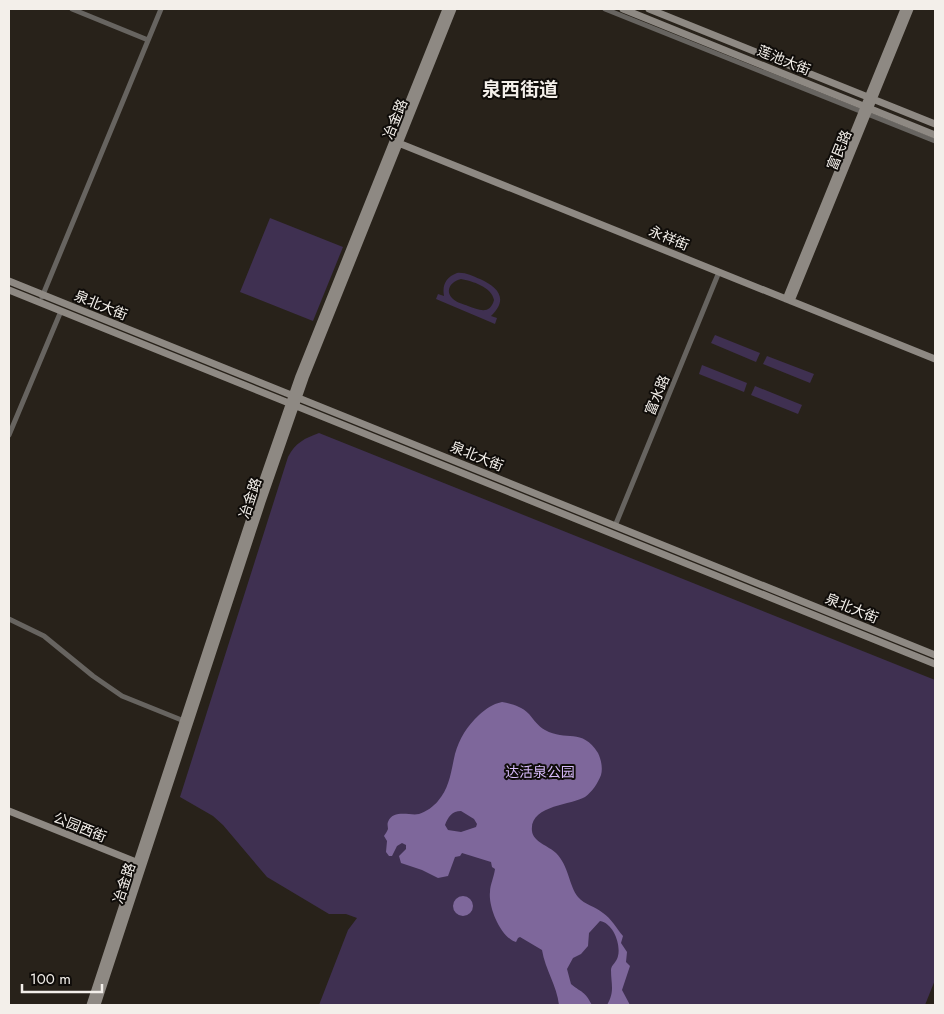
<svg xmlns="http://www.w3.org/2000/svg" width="944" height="1014" font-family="Jost,'Noto Sans SC',sans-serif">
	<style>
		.green { fill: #3f3051; fill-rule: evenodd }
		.water { fill: #7e679b; fill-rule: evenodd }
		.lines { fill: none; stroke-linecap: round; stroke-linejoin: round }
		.street { stroke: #676460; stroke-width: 5 }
		.secondary { stroke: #8e8983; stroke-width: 7 }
		.labels { text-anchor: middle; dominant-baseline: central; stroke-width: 4; stroke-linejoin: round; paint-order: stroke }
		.street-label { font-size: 14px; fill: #f3efea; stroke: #0f0c09 }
		.park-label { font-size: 14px; fill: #d5b9f8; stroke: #0f0c09 }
		.district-label { font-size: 19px; font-weight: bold; fill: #f3efea; stroke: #0f0c09 }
	</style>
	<rect width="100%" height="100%" fill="#28221a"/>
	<path class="green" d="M270,218L343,247L313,321L240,292Z
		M457,273C465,272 472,276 480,279C498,287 509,299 491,316L497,318L495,324L436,299L438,294L444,296C442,285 446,277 457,273ZM461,279C472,281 492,287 494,300C490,315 479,310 468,306C464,304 457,303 453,299C444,291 451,281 461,279Z
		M715,335L760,353L756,362L711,343Z
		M767,356L814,374L810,383L763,364Z
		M702,365L747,383L744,392L699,374Z
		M755,386L802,405L798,414L751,395Z
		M319,433L935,680V980L925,1005H319L348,930L357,918L346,914H329L267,877L223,825L213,816L180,797L288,457C295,443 305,438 319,433Z"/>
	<path class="water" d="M502,702C512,704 521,706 529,714C534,720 538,726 545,730C566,742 582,727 598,753C601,759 603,768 601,775C598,783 592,792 585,797C572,805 529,805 532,831C533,842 549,846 556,853C569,866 569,886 578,897C585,905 595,906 603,913C611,918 617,929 623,936L621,943L627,952L626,962L630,966L622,990L630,1005H607C615,991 611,985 611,970C611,965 617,962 618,956C621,944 613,923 600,921L589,933L588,946L581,954L573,958L567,969L571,984C583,994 584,990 592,1005H559C557,986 545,969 542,950L520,937L518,938L516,942C501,938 488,907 490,892C490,885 494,877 495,869L492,867L491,862L462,853L460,856L455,857L448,876L438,878L422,870L401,863L399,856L406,849V845L402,843L397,846L392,856H389L386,852L387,841L384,836C385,834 387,832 388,829C388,827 387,824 388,822C393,809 410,816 419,814C426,812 434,806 438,801C450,787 451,771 455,754C459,739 467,726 479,715C486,709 492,704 502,702ZM461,811L474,819L477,824L476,827L461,832L448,830L445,825C448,817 452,811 461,811Z
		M453 906a10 10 0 1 1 20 0a10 10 0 1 1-20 0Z"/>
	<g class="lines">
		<path class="street" d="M72,9L148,40
			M605,9L935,141
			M42,297L161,9
			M9,435L61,311
			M615,526L719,272
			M9,619L44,636L93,676L122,696L184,721"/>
		<path class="secondary" d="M623,9L935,135
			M649,9L935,124
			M396,142L935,359
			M9,281L935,655
			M9,290L935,664
			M786,299L904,9
			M791,301L910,9
			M9,811L141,864
			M90,1005L256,500L299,376L446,9
			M97,1005L262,502L305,378L453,9"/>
	</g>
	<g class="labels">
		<g class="street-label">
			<text transform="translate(784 60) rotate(22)">莲池大街</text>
			<text transform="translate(395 119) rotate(-68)">冶金路</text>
			<text transform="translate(839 150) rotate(-68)">富民路</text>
			<text transform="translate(669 238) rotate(22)">永祥街</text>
			<text transform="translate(101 305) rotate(22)">泉北大街</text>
			<text transform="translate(657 395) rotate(-68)">富水路</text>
			<text transform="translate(477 456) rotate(22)">泉北大街</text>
			<text transform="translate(250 498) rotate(-72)">冶金路</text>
			<text transform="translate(852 608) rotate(22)">泉北大街</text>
			<text transform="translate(80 827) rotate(22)">公园西街</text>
			<text transform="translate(124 883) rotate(-72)">冶金路</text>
		</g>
		<g class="park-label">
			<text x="540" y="772">达活泉公园</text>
		</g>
		<g class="district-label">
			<text x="520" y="89">泉西街道</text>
		</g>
	</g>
	<rect width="944" height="1014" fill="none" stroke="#f3efea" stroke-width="20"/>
	<path d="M22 984v8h80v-8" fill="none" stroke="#f3efea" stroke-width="2.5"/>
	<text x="30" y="984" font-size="15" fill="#f3efea" stroke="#0f0c09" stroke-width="4" paint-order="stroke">100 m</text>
</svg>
